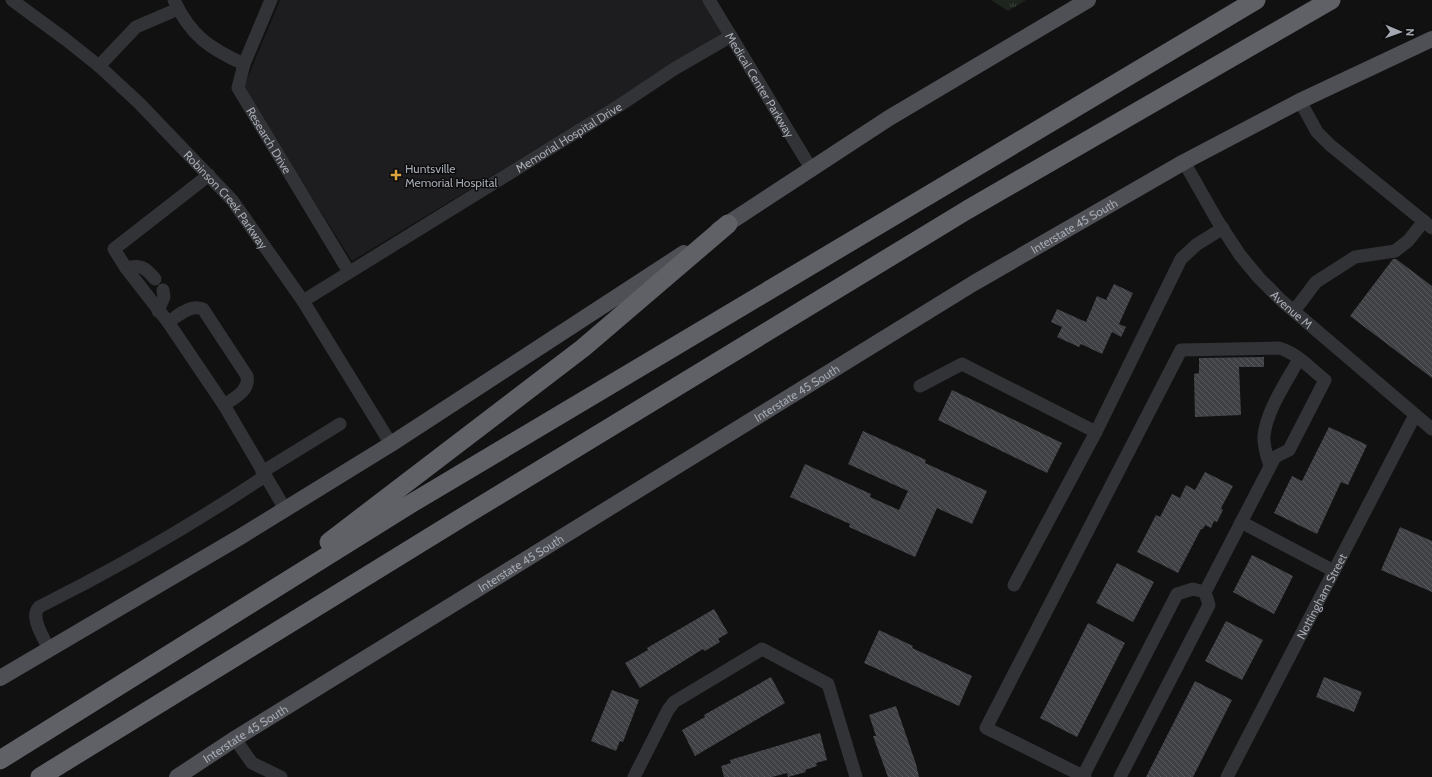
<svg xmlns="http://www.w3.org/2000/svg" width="1432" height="777" font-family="Cabin,sans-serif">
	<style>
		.built { fill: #1d1d1f }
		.grass { fill: url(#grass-tufts) }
		.building { fill: url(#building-back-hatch) }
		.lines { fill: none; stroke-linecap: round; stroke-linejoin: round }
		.minor { stroke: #323336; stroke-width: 13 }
		.major { stroke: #4e5055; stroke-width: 16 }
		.highway { stroke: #5f6167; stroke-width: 19 }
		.poi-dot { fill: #dba43f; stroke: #0c0c0d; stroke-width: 1.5 }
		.labels { text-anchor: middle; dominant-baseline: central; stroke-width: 3; stroke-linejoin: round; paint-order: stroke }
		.street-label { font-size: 12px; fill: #a4a8b1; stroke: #0c0c0d }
		.poi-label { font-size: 12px; fill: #a4a8b1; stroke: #0c0c0d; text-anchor: start }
	</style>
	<defs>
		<pattern id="grass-tufts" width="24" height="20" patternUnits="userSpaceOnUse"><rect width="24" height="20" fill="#1e241e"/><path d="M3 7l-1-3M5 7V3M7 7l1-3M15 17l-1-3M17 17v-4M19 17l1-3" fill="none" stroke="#3c413c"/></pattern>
		<pattern id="building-back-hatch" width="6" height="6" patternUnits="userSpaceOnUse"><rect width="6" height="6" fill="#404145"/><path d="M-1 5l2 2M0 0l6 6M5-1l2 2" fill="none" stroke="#595a5d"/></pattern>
	</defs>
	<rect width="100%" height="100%" fill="#111112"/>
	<path class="built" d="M280,0H703L723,35L352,261L243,89Z"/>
	<path class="grass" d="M991,0H1026L1008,11Z"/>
	<path class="building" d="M1393,259H1396L1432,286V378L1350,316Z
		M1114,284L1133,293L1119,324L1126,327L1121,337L1112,332L1102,354L1081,344L1079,347L1057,337L1062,327L1051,322L1057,309L1086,322L1097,296L1106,300Z
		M1264,357V367H1239L1241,415L1195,417L1194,374L1199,373V358Z
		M952,390L1062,443L1047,473L938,420Z
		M1329,427L1367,445L1348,485L1341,482L1317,534L1274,513L1292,476L1302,481Z
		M863,431L926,460L925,463L987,491L972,524L937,508L915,557L849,527L850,524L790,497L805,464L871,494L870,497L899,510L908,491L848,464Z
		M1205,472L1233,486L1221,508L1223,510L1217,522L1214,521L1211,528L1205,525L1203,529H1201L1178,573L1137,552L1156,515L1160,517L1172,494L1180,498L1186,485L1195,490Z
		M1400,527L1432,541V592L1381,570Z
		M1252,555L1293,576L1274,614L1233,592Z
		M1117,563L1154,582L1133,622L1096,603Z
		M714,609L728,633L718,639L720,642L705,651L703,649L640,688L625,663L648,650L647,648Z
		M1226,621L1263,640L1242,680L1205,661Z
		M1088,623L1125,643L1077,737L1040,718Z
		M879,630L913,646L912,648L972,676L959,706L864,663Z
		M771,677L785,703L695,756L682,730L705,717L704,715Z
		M1324,677L1362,692L1354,712L1316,697Z
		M1195,681L1232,700L1193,777H1146Z
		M612,690L639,700L623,742L620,741L616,751L591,741Z
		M896,706L916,764L919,777H888L873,736H876L869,715Z
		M820,733L827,760L816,763L817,766L805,770L806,772L788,777L787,773L772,777H724L721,766L731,763L730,760Z"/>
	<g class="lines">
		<g class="minor">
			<path id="s1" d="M12,0L65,39L99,66L139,103L232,200L303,301L391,444"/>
			<path d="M174,0C190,35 210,49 244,64"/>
			<path id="s2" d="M271,0L244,64L238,88L349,272"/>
			<path id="s3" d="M709,0L812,170"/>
			<path d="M99,66L136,27L178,9"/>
			<path d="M1300,101L1317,132L1330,145L1432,228"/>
			<path id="s4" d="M1184,162L1217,220L1240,255L1259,278L1282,301L1432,429"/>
			<path d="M126,268C140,264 145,267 155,279"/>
			<path id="s5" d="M303,301L620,105L674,69L731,36"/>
			<path d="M158,311L164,297L163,290"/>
			<path d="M1294,311L1316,282L1355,257L1395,251L1408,241L1424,221"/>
			<path d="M168,322L126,268L114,249L209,175"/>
			<path d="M920,386L962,364L1096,432"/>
			<path d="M224,405C234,398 250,391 247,376L203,309C190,304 178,316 168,322L224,405L285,509"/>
			<path d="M1270,466C1267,456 1263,446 1264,436C1266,411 1287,381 1299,359"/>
			<path d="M262,472L340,424"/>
			<path d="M1241,522L1334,571"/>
			<path d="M1014,585L1096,432L1181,259L1196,245L1223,228"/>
			<path d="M49,649C44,638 29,617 39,607C117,568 192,525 265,476"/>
			<path d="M235,739L252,763L281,777"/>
			<path d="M1083,776L1177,594L1193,589L1205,592L1209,605L1120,777"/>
			<path d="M634,777L668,710L674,702L762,649L828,684L856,777"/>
			<path d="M1085,777L986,728L1181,350L1279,348C1297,353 1311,369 1325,380L1289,450L1275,457L1205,592"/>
			<path id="s6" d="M1227,777L1415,415"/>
		</g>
		<g class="major">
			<path d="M718,230L889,118L1088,0"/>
			<path d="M0,678L240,537L391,444L684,253"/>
			<path id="s7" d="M177,777L236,738L974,283L1184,162L1300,101L1432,39"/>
		</g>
		<path class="highway" d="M329,542L583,348L728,224
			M0,760L412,503L1256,0
			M40,777L474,510L967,210L1331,0"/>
	</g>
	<path class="poi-dot" d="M394 169h4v4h4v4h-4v4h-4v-4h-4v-4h4z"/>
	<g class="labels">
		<g class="street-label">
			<text stroke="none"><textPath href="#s3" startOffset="99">Medical Center Parkway</textPath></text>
			<text stroke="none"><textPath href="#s5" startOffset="312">Memorial Hospital Drive</textPath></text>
			<text stroke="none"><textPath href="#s2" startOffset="155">Research Drive</textPath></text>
			<text stroke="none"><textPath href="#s1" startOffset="294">Robinson Creek Parkway</textPath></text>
			<text stroke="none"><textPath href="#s7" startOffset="1053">Interstate 45 South</textPath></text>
			<text stroke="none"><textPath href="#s4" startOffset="184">Avenue M</textPath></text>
			<text stroke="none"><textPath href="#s7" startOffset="729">Interstate 45 South</textPath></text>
			<text stroke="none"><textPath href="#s7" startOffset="405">Interstate 45 South</textPath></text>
			<text stroke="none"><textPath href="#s6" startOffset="204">Nottingham Street</textPath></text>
			<text stroke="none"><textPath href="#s7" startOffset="81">Interstate 45 South</textPath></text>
		</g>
		<g class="poi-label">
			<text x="405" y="168">Huntsville<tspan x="405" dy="14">Memorial Hospital</tspan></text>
		</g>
	</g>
	<g transform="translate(1400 32) rotate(92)" stroke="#0c0c0d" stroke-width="3" paint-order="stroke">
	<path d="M0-3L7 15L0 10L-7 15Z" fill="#a4a8b1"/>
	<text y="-6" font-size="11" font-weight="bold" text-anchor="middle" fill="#a4a8b1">N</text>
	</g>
</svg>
